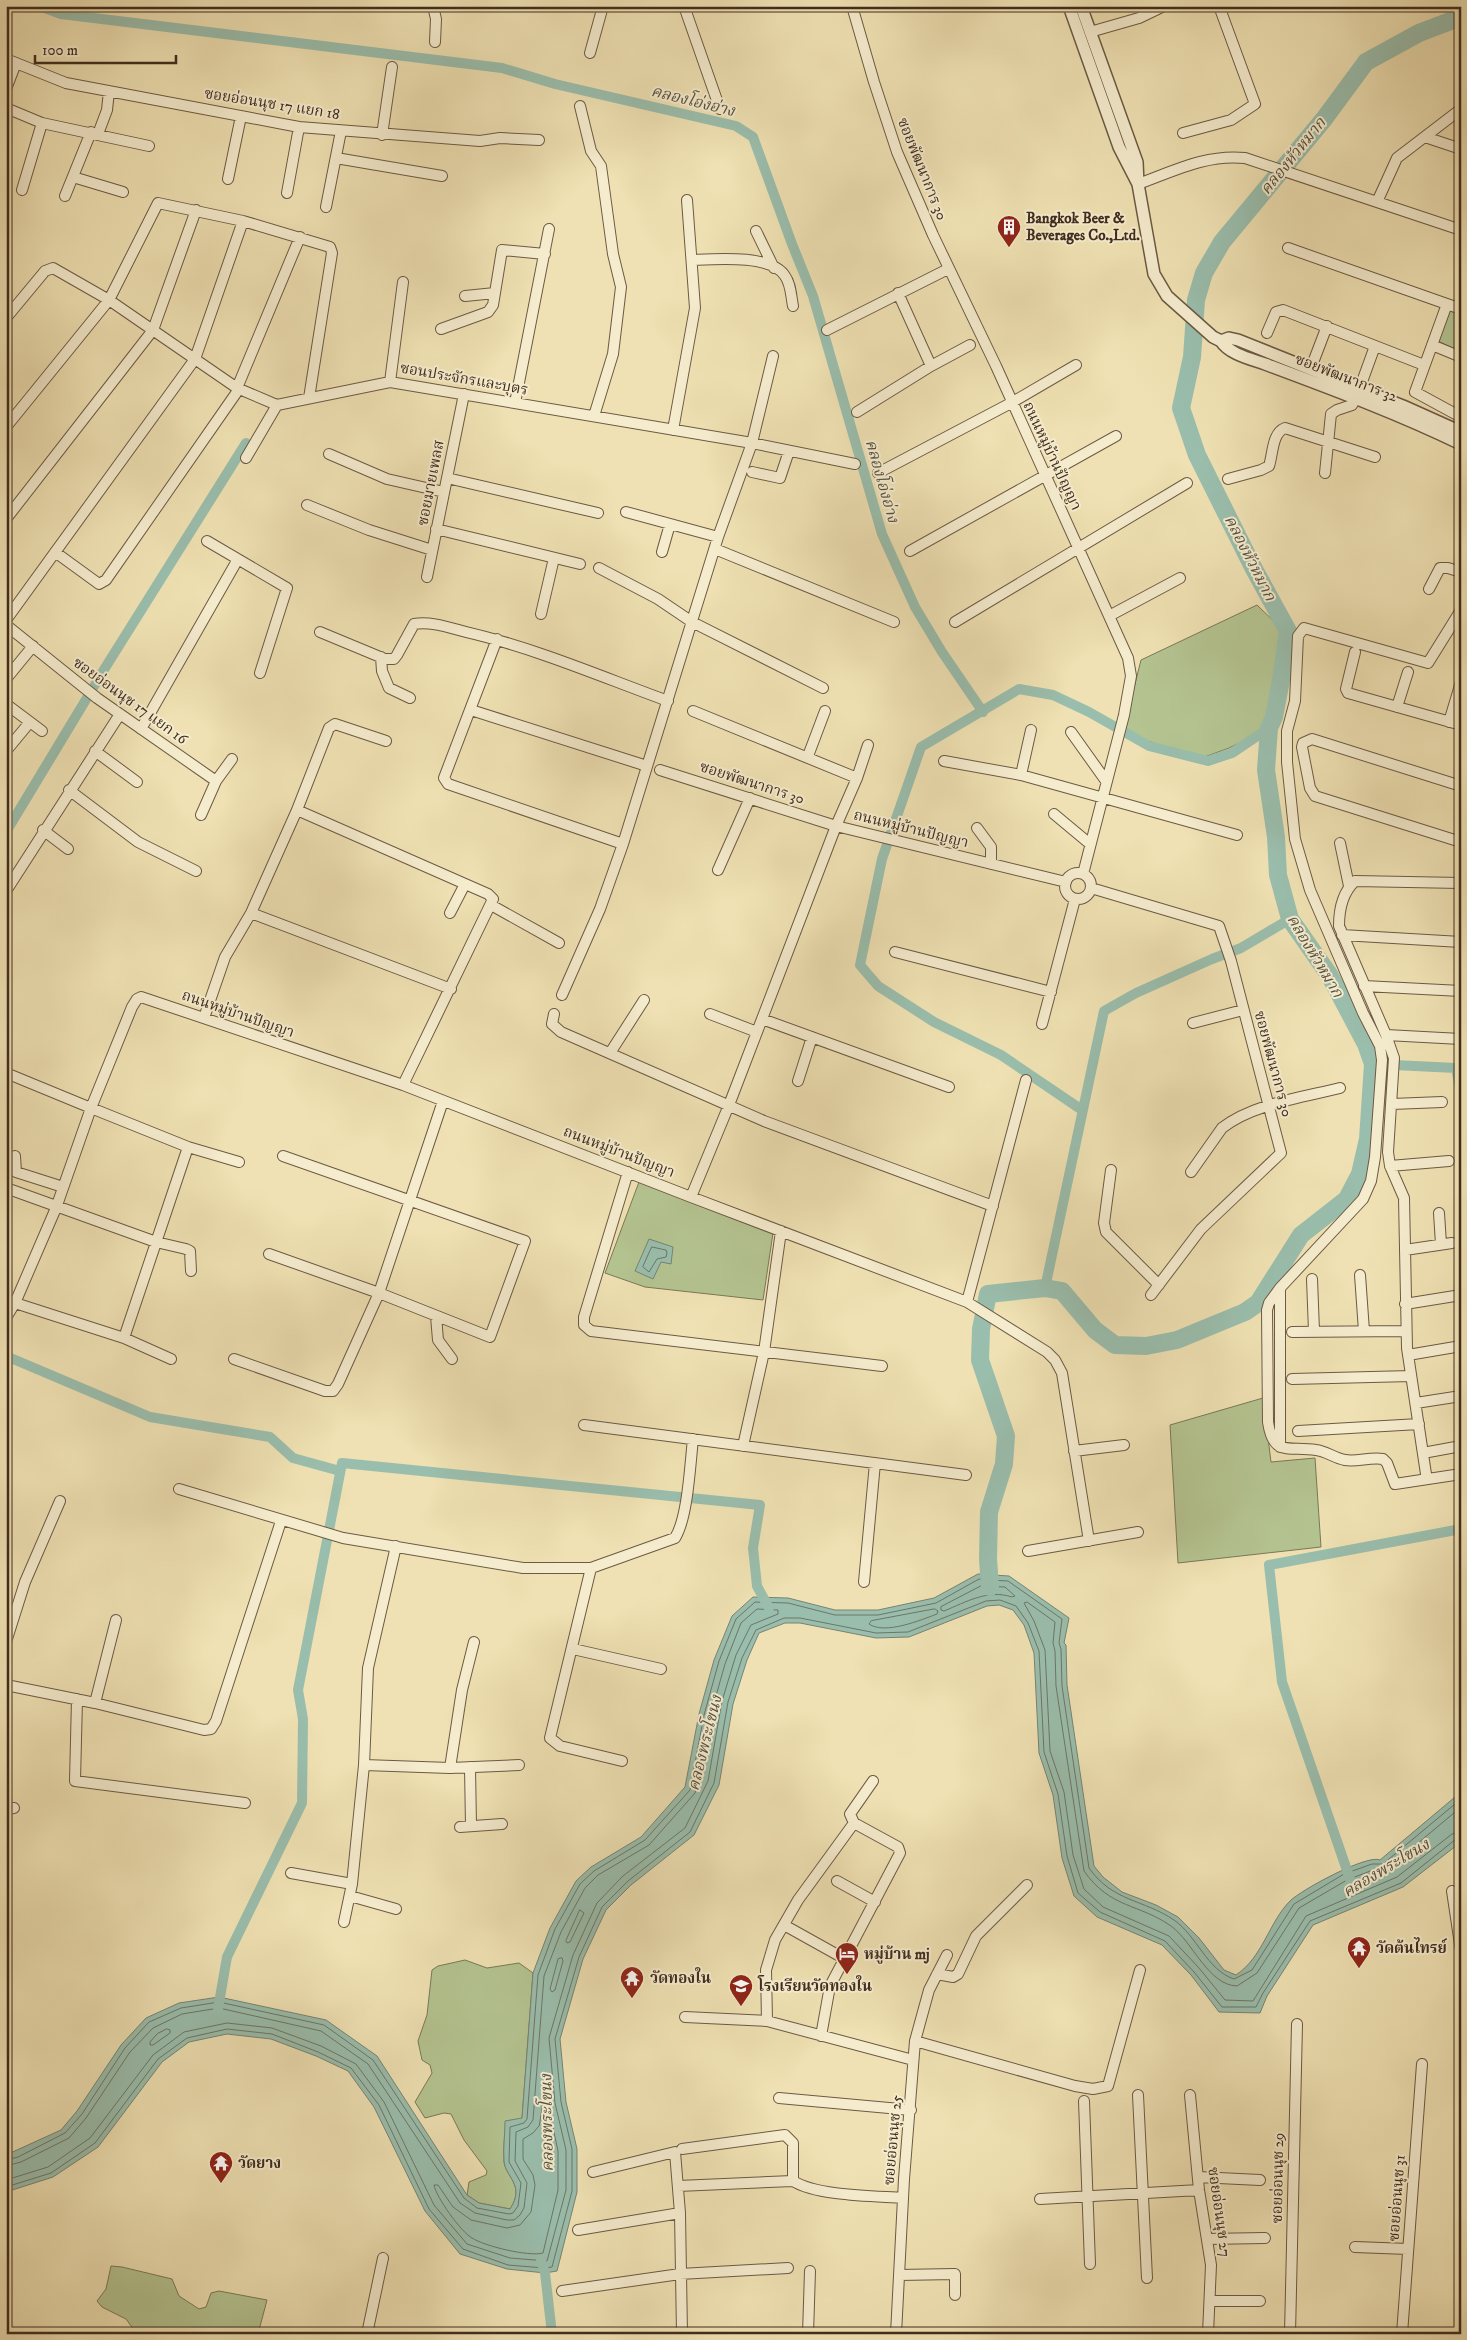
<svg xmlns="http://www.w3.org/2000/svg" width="1467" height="2340" font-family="'IM FELL DW Pica','Noto Serif Thai',serif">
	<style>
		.green { fill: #b4c491; stroke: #7a7858 }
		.water { fill: #9abead; stroke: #768474 }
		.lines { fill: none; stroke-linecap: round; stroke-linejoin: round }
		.shore { stroke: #6d7666; stroke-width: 1 }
		.canal { stroke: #9abead; stroke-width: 10 }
		.river { stroke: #9abead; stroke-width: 18 }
		.minor-casing { stroke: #6c5a44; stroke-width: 12 }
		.tertiary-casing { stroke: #6c5a44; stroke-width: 14 }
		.minor { stroke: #f5ecce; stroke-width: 10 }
		.tertiary { stroke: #f5ecce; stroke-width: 11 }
		.labels { text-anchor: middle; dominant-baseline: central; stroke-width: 4; stroke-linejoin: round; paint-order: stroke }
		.street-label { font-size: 15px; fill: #402d1f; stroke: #f5ecce }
		.poi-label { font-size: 15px; font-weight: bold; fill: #402d1f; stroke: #f5ecce; text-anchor: start }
		.water-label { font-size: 16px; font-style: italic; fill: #565142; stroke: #f5ecce }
	</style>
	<rect width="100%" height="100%" fill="#efe1b3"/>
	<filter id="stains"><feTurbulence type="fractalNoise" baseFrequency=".004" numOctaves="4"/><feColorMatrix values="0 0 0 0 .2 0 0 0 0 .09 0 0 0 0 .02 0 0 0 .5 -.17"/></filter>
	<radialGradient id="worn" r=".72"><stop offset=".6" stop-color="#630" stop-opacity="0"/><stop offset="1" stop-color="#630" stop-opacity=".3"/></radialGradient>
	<path class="green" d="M1451,309L1461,313V352L1438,341Z
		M1257,605L1282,629L1281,680L1264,731L1229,748L1199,759L1123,732L1141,660Z
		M639,1182L773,1233L763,1300L645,1287L605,1273Z
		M1263,1398L1271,1462L1315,1458L1321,1547L1178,1563L1170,1425Z
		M465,1960L487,1968L519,1963L533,1973L522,2119L506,2121C505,2134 503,2148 504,2161C505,2177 526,2185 510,2209L479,2203L467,2195L469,2182L486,2175L487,2171L464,2140L451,2114L444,2113L425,2118L415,2102L432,2073L430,2065L422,2060L418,2041L427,2015L432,1970L438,1966Z
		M111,2266L122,2267L172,2279L179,2296L199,2309L206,2307L211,2293L219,2291L267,2300L258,2334H137L126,2319L102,2307L97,2301L106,2289Z"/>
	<path class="water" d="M649,1239L673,1247L671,1264L661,1262L653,1279L635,1271Z
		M978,1574L1009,1576L1069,1618L1064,1643L1066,1645L1067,1685L1094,1866L1103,1877L1122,1892L1156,1905L1178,1917L1199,1938L1224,1970L1236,1975C1263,1957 1269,1922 1290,1901C1301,1890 1367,1854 1380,1860L1461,1792V1842L1403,1887L1313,1925L1267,1996L1260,2013L1219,2012L1191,1975L1162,1945L1097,1917L1074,1896L1062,1858L1053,1795L1039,1753L1034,1653L1024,1625L1013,1610L999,1605L987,1606L909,1637L876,1638L800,1623H785L759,1633L747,1660L733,1704L719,1785L694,1835L631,1885L606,1910L583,1959L560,2039L566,2102L577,2149V2192L557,2271L545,2273L507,2269L460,2254L425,2211L374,2107L348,2071L316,2056L271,2039L227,2034L189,2042L162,2062L98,2147L53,2177L6,2192V2155L61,2130L77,2111L121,2045L146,2018L179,2003L219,1997L326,2020L377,2056L467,2195L479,2203L510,2209C526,2185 505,2177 504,2161C503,2148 505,2134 505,2121L522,2118L533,1973L550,1928L576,1881L591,1867L641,1837L685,1787L699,1714L714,1660L732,1616L753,1597L788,1598L835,1610H878L934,1598Z"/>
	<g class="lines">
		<path class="shore" d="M652,1247L666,1250L667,1253L666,1257L657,1259L649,1272L643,1267Z
			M981,1586L1005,1587L1015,1596L1012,1597C988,1589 966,1602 944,1611L941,1610V1607Z
			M935,1609L938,1611L937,1614C921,1620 885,1635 869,1624L871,1621Z
			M1461,1807L1386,1870H1373L1347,1880L1299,1908L1257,1973L1237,1986C1208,1985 1193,1942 1171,1926C1138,1903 1111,1909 1084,1871L1056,1686L1055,1651L1053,1643L1055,1622L1027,1602L1024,1603L1034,1621L1045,1650L1050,1751L1064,1792L1073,1855L1084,1889L1103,1907L1169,1936L1199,1968L1225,2000L1253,2001L1306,1916L1397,1877L1452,1834L1461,1832
			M580,1910L584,1913L570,1942L567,1943L566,1941Z
			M562,1958L563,1961L555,1990L552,1992L550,1989L558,1959Z
			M167,2029L170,2030V2033L153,2045H150V2042L157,2034Z
			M544,2098L547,2100L558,2151V2190L543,2253C529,2257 484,2246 472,2238C461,2232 436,2197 434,2185H438L453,2207L471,2220L507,2228L520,2225L531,2212L535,2185L533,2175L523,2159V2139L533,2133L539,2126Z
			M6,2160L18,2157L65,2133L82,2114L125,2048L149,2022L181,2008L219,2002L324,2025L373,2060L464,2198L477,2208L509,2214L513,2213L518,2206L521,2183L509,2162L510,2127L524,2123L527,2119L538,1975L555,1929L580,1884L594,1871L645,1840L690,1790L704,1715L719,1661L736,1619L755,1602L788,1603L835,1615H878L936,1603L979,1579L989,1580L1008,1581L1062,1619L1059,1643L1061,1649L1062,1686L1089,1868C1113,1902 1143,1899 1174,1920C1197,1936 1207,1970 1234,1979L1252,1970L1294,1904L1344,1874L1372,1864H1383L1461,1799
			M6,2166L21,2162L69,2138L86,2118L130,2052L153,2028L182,2014L219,2008L321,2031L368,2064L460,2203L475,2213L507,2220H514L520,2215L524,2208L527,2183L515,2161L516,2132L528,2127L533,2120L544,1976L561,1932L585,1888L598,1875L649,1845L695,1793L710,1717L725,1664L741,1623L757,1609L778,1610V1614L751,1625L736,1655L722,1701L708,1781L685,1828L623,1876L597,1903L573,1955L549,2038L555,2103L566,2150V2190L547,2261L510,2258L467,2244L434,2205L384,2102L356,2064L321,2046L272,2028L227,2023L184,2032L153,2055L90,2138L48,2167L6,2180
			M6,2187L51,2173L95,2143L158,2059L187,2038L227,2029L272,2034L318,2052L351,2068L379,2105L429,2209L463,2249L508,2265L544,2268L552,2267L572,2191V2149L561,2102L555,2039L579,1957L602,1907L628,1881L690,1832L714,1783L728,1702L742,1658L756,1630L784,1618H800L876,1633L908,1632L986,1601L1000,1600L1016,1606L1028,1623L1039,1651L1044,1752L1058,1794L1067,1856L1078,1893L1100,1912L1165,1941L1194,1972L1222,2007H1256L1263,1993L1310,1921L1401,1883L1456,1839L1461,1838"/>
		<path class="canal" d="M39,6L61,14L502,68L555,84L736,126L753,137L792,244L813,296L882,534L915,607L942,652L983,712
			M6,832L105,668L246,443
			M1373,1064L1456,1068L1461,1094
			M1082,1110L1001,1055L934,1022L878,986L860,965L882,859L921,747L1019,689L1053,695L1089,712L1149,746L1208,761L1232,753L1269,728
			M1045,1288L1104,1011L1136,993L1212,959L1241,948L1290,919
			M6,1356L150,1417L270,1437L293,1458L340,1471
			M1350,1879L1282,1682L1269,1565L1461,1529
			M218,2009L227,1957L302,1803L303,1719L298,1690L342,1463L760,1505L753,1548L757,1586L769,1608
			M541,2261L545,2273L552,2334"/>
		<path class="river" d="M990,1587L988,1559L989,1512L1004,1464L1006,1436L980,1360L981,1329L988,1294L1045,1288L1062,1291L1095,1330L1115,1345L1146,1346L1177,1340L1245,1312L1258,1303L1301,1235L1347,1199L1360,1174L1368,1139L1373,1064L1366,1044L1330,976L1290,919L1278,875L1276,837L1266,770L1269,728L1274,717L1281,680L1288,631L1254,569L1197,455L1181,408L1192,357L1196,300L1204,273L1222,242L1324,119L1366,62L1419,33L1461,17"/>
		<g class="minor-casing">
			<path id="minor" d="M433,6L436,19L435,42
				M684,6L720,109
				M852,6L874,82L897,152L933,235L996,366L1128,658L1131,676L1124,715L1083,874
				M1090,32L1139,18L1164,6
				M590,53L603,6
				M6,59L66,83L299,127L480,141L500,138L539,140
				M6,89L16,63
				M580,106L591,151L601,166L613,254L621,287L613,354L594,416
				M6,108L42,123L149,146
				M1183,133L1231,120L1255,104L1219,6
				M98,134L107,110L109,91
				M382,135L392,67
				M1425,137L1461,149
				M336,158L442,176
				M73,177L123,192
				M228,179L241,116
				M1138,184C1174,171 1206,154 1245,158L1461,230
				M22,190L42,123
				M287,193L299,127
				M65,196L91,132
				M1377,202L1397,158L1461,109
				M326,207L341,131
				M756,231L774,268
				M1288,248L1461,309
				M692,260C714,259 772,254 785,276C791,284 791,296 793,306
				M898,293L931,366
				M465,296L495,293
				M1447,304L1415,392L1461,417
				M6,318L45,271L53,268L109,300L237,388L277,405L390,382L752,443L855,464
				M441,329L488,312L493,305L502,250L545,254
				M827,330L948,269
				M1267,333L1276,312L1283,310L1424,365
				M1432,345L1461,357
				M1314,360L1327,326
				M1363,379L1375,346
				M390,382L403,282
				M237,388L300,237
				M515,403L549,229
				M857,412L931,366L970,345
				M6,427L109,300L158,203L243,221L330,247L332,253L309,398
				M673,430L695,308L687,200
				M329,454L387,479L444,492
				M246,458L277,405
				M752,472L780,478L789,451
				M878,473L1011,403L1076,365
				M1325,473L1331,414L1337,410L1352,405L1356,398
				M447,478L598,513
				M1228,479L1261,470L1269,466C1273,454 1272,433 1285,428L1375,457
				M307,505L369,530L432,550
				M626,512L718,537
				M6,519L153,330L196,210
				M436,529L580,564
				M207,541L287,588L260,673
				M715,549L894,622
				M910,551L1116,436
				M55,552L99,584L106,580L239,389
				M662,552L670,524
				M599,568L658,599L692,622L823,688
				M427,577L464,394
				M1429,589L1440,568H1448L1461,572
				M1461,610L1428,663L1304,628L1298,636L1295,701L1287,731V762L1295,839L1310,890L1363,1013L1380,1046L1382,1060L1375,1157L1371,1181L1363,1199L1280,1288L1269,1303L1267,1310L1268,1422C1273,1457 1288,1446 1316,1450C1326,1451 1334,1458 1345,1460C1357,1462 1370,1457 1383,1459L1387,1463L1395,1484L1461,1474
				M541,614L554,558
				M1109,616L1180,578
				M6,620L195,359L243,221
				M955,622L1187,483
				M6,625L97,698L216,781L232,759
				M320,632L385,659H394L397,655L414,624C431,621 450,628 466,632C535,648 602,677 668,701
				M497,639L444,778L448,784L623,844
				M1355,652L1346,689L1348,693L1461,725
				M381,657L382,671L389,688L410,698
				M6,679L33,646
				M6,704L42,731
				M1397,707L1408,672
				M471,710L647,766
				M693,711L857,778
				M1449,722L1461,682
				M141,729L238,559
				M1071,732L1106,781
				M6,751L30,722
				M95,751L137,782
				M808,756L825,711
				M944,761L1021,775L1237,835
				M660,770L836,826L857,778L868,745
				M1021,775L1031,730
				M1461,786L1312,739L1303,743L1302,747L1310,788L1315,796L1461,842
				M69,790L138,842L196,871
				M297,810L488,894L493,899L403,1085
				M1054,814L1090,844
				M201,815L216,781
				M977,828L991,847V864
				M43,830L68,849
				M1340,843L1349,886
				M718,870L750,798
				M1065 886a13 13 0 1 1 26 0a13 13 0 1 1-26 0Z
				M1091,888L1219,926L1231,961L1281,1153L1201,1229L1151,1295
				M6,891L120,714
				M491,905L559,943
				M251,913L451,989
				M450,913L465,884
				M1342,935L1461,942
				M895,952L1051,992
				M1364,986L1461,991
				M562,995L600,909L623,844L718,537L752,443L773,356
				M554,1014L552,1024L561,1032L764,1121L993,1206
				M710,1014L757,1032
				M204,1018L225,957L251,913L297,810L329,728L335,724L386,741
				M762,1019L949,1087
				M1193,1023L1243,1010
				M1042,1024L1075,899
				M1386,1035L1461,1039
				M610,1053L644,1000
				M6,1073L91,1108L132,1007L137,999L141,997L403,1085L691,1197L729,1105L836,826L1066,882
				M798,1081L812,1037
				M1392,1104L1442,1102
				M15,1156L16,1172L63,1187
				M1390,1166L1449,1161
				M1111,1170L1104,1223L1106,1232L1159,1285
				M628,1172L584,1317V1325L591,1331L882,1366
				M1191,1172L1222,1128C1252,1104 1304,1097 1340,1088
				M6,1188L156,1242L186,1249L190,1251L191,1271
				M691,1197L967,1302L1047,1352L1055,1360L1062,1373L1089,1541
				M1439,1213L1441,1244
				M1405,1250L1452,1243
				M269,1254L379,1293L490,1337L525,1241L283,1156
				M1360,1275L1364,1331
				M1312,1279L1314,1331
				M1280,1288V1447
				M6,1300L15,1303L56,1208L91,1108L188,1147L239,1162
				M967,1302L1026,1080
				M1405,1304L1461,1295
				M436,1316L438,1340L452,1359
				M6,1318L15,1303L124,1338L171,1359
				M1292,1332L1406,1331
				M124,1338L188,1147
				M1408,1355L1461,1346
				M234,1359L325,1391H333L338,1384L379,1293L443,1101
				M1292,1379L1411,1376
				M1416,1403L1461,1396
				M584,1425L966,1475
				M1298,1431L1419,1424
				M743,1446L764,1352L781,1231
				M1074,1451L1124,1445
				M1423,1453L1461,1446
				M1426,1474L1407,1348L1404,1198L1390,1166L1388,1152L1394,1058L1386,1035L1339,926C1339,910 1343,892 1355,881L1461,883
				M179,1489L343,1538L523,1568H591L675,1538C688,1517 690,1465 693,1439
				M1028,1551L1138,1532
				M591,1568L550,1738L560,1746L622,1761
				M864,1582L875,1463
				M6,1642L25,1582L60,1501
				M573,1649L661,1669
				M6,1685L95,1703L204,1730L211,1729L216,1721L281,1521
				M77,1699L75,1781L245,1803
				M95,1703L116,1620
				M364,1765L450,1768L519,1765
				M470,1767L471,1826
				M450,1768L462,1690L474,1642
				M6,1809L14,1808
				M854,1823L798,1900L775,1940L766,1970L767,2021L913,2060
				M460,1827L502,1824
				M291,1873L352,1884
				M837,1881L875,1902
				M1452,1891L1461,1951
				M350,1896L396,1909
				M344,1922L352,1884L364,1765L368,1668L396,1546
				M784,1925L845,1959
				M937,1974L953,1977L958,1974L976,1936L1027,1885
				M685,2017L767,2021
				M821,2036L830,1986L900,1853L898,1847L854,1823L850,1814L873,1781
				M915,2041L1075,2086L1093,2089L1108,2086L1140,1970
				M1138,2095L1147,2278
				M1190,2095L1199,2190L1211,2265L1208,2334
				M779,2098L911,2110
				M1084,2101L1090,2264
				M593,2172L675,2152L680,2213L682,2334
				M1198,2177L1260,2180
				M793,2181C817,2196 874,2196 903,2198
				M678,2186L793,2181V2143L785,2135L682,2149
				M1040,2199L1199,2190
				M578,2230L680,2213
				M1207,2239L1265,2238
				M1355,2247L1408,2249
				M899,2275L955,2274V2295
				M562,2291L680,2274L788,2268
				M1210,2301H1260
				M367,2334L383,2258
				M808,2334L810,2271
				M896,2334L904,2179L915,2041L929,1990L947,1955
				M1290,2334L1297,2024
				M1402,2334L1422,2064"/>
		</g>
		<g class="tertiary-casing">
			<path id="tertiary" d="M1069,6L1119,147L1138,184
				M1081,6L1137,162L1138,184L1154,274L1167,296L1213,337L1221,341
				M1461,432L1403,406L1238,340L1229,338L1221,341C1229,354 1251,359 1265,364C1332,389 1397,413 1461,444"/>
		</g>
		<use href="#minor" class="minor"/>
		<use href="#tertiary" class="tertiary"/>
	</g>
	<defs>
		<g id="building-pin" transform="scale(1.25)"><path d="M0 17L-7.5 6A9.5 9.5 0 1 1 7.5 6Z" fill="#8f2418" stroke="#f5ecce"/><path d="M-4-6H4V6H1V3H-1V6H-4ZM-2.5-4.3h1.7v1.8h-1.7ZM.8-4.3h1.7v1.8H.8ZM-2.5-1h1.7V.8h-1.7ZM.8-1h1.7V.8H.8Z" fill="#fff"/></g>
		<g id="temple-pin" transform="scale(1.25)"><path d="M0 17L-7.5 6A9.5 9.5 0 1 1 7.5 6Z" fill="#8f2418" stroke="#f5ecce"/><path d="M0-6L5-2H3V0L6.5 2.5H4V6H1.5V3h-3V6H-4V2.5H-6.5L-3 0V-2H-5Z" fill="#fff"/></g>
		<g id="hotel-pin" transform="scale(1.25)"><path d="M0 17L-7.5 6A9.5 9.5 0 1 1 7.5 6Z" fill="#8f2418" stroke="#f5ecce"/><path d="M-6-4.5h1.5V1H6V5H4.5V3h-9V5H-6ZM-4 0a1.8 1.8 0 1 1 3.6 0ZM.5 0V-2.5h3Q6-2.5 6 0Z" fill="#fff"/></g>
		<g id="school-pin" transform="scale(1.25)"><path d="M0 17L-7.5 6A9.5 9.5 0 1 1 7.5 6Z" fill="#8f2418" stroke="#f5ecce"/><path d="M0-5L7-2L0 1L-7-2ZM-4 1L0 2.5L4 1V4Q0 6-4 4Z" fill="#fff"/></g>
	</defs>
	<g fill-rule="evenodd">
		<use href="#building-pin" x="1009" y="227"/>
		<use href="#temple-pin" x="1359" y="1948"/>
		<use href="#hotel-pin" x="847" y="1954"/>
		<use href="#temple-pin" x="632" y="1978"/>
		<use href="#school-pin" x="741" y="1986"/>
		<use href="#temple-pin" x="221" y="2163"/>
	</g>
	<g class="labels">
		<g class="street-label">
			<text transform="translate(272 104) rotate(9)">ซอยอ่อนนุช 17 แยก 18</text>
			<text transform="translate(922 169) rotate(68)">ซอยพัฒนาการ 30</text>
			<text transform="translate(1346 378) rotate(21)">ซอยพัฒนาการ 32</text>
			<text transform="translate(464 379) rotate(10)">ซอนประจักรและบุตร</text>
			<text transform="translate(1052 456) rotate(65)">ถนนหมู่บ้านปัญญา</text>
			<text transform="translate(431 483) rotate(-79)">ซอยมายเพลส</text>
			<text transform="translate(130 701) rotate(36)">ซอยอ่อนนุช 17 แยก 16</text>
			<text transform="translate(752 783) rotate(18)">ซอยพัฒนาการ 30</text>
			<text transform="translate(911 829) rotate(14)">ถนนหมู่บ้านปัญญา</text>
			<text transform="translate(238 1014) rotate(19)">ถนนหมู่บ้านปัญญา</text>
			<text transform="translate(1273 1064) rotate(75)">ซอยพัฒนาการ 30</text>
			<text transform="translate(619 1152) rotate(21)">ถนนหมู่บ้านปัญญา</text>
			<text transform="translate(893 2140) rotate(-85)">ซอยอ่อนนุช 25</text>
			<text transform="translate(1278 2178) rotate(-89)">ซอยอ่อนนุช 29</text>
			<text transform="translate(1397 2198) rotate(-86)">ซอยอ่อนนุช 31</text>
			<text transform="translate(1219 2212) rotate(82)">ซอยอ่อนนุช 27</text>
		</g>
		<g class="poi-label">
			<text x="1026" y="218">Bangkok Beer &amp;<tspan x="1026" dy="17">Beverages Co.,Ltd.</tspan></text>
			<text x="1376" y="1948">วัดต้นไทรย์</text>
			<text x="864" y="1954">หมู่บ้าน mj</text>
			<text x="650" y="1978">วัดทองใน</text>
			<text x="758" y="1986">โรงเรียนวัดทองใน</text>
			<text x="238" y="2163">วัดยาง</text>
		</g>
		<g class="water-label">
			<text transform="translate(693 101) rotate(14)">คลองโอ่งอ่าง</text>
			<text transform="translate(1293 156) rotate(-51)">คลองหัวหมาก</text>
			<text transform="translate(882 481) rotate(74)">คลองโอ่งอ่าง</text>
			<text transform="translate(1250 558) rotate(63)">คลองหัวหมาก</text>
			<text transform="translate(1315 956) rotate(59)">คลองหัวหมาก</text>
			<text transform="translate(705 1743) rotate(-76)">คลองพระโขนง</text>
			<text transform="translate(1386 1868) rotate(-31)">คลองพระโขนง</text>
			<text transform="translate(547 2123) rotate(-91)">คลองพระโขนง</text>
		</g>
	</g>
	<rect width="1467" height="2340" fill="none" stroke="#efe1b3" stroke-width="25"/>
	<rect x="8" y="8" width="1452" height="2325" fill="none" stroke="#402d1f" stroke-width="2.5"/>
	<rect x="12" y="12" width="1442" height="2315" fill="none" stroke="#402d1f"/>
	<path d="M35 55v8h141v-8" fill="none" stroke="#402d1f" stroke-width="2.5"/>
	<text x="42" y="55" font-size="15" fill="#402d1f" stroke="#f5ecce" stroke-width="4" paint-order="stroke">100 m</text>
	<rect width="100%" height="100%" filter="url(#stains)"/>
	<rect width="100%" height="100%" fill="url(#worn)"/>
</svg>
